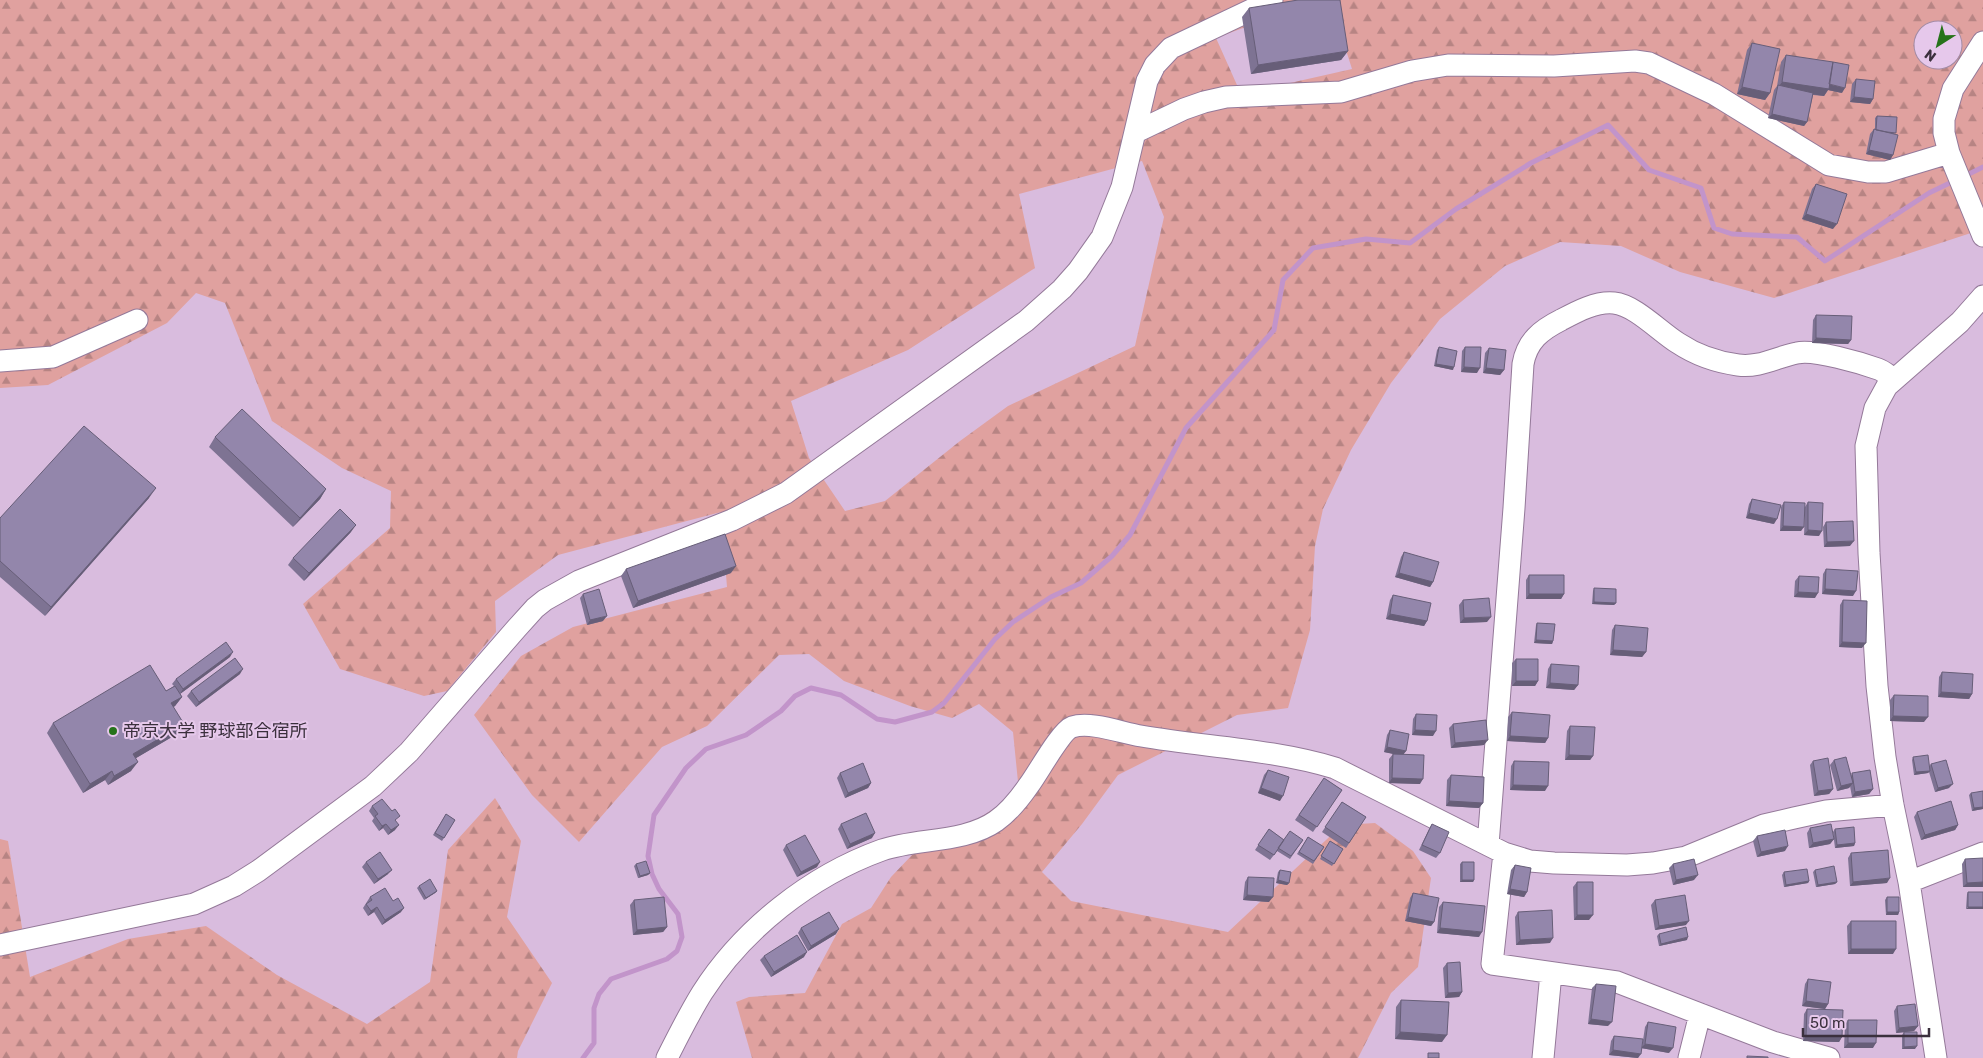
<svg xmlns="http://www.w3.org/2000/svg" width="1983" height="1058" font-family="Rubik,'Noto Sans JP',sans-serif">
	<style>
		.forest { fill: url(#forest-firs); fill-rule: evenodd }
		.lines { fill: none; stroke-linecap: round; stroke-linejoin: round }
		.stream { stroke: #c294ca; stroke-width: 5 }
		.minor-casing { stroke: #947999; stroke-width: 23 }
		.minor { stroke: #fff; stroke-width: 21 }
		.wall { fill: #7e7393 }
		.shaded-wall { fill: #675e78 }
		.building { fill: #9386ab; stroke: #675e78 }
		.poi-dot { fill: #26731a; stroke: #e6c8eb; stroke-width: 2 }
		.labels { text-anchor: middle; dominant-baseline: central; stroke-width: 4; stroke-linejoin: round; paint-order: stroke }
		.poi-label { font-size: 18px; fill: #3b303d; stroke: #e6c8eb; text-anchor: start }
	</style>
	<defs>
		<pattern id="forest-firs" width="22" height="20" patternUnits="userSpaceOnUse" patternTransform="scale(1.25)"><rect width="22" height="20" fill="#e0a19f"/><path d="M5 1l3.5 6h-7zM16 11l3.5 6h-7z" fill="#b78483"/></pattern>
	</defs>
	<rect width="100%" height="100%" fill="#d9bcde"/>
	<path class="forest" d="M0,0H1319L1216,38L1241,94L1352,69L1330,0H1983V229L1774,298L1680,272L1621,246L1560,242L1505,266L1440,319L1391,383L1351,450L1323,509L1315,546L1310,630L1288,708L1237,715L1118,775L1082,824L1042,872L1071,901L1228,932L1342,825L1375,823L1413,851L1431,878L1418,967L1391,993L1358,1058H752L736,1002L749,997L805,993L842,924L871,908L891,877L912,855L984,815L1019,792L1013,732L979,704L952,718L910,706L844,681L809,654L779,655L707,726L662,747L579,842L532,795L474,715L521,656L573,627L727,587L721,512L558,555L495,601L496,632L447,691L424,696L340,669L303,604L390,528L391,491L342,468L272,421L225,303L196,293L167,323L48,385L0,388ZM1923,30H1953V60H1923ZM1142,161L1164,217L1135,346L1008,406L960,441L885,501L845,511L809,458L791,401L908,350L1035,268L1019,194Z
		M495,798L521,841L507,917L552,983L518,1051L517,1058H0V839L8,841L30,977L128,939L206,926L277,975L367,1024L430,982L448,850Z"/>
	<g class="lines">
		<path class="stream" d="M1963,177L1983,167
			M583,1058L594,1043V1008L599,994L611,979L667,959L677,951L682,937L678,914L659,889L652,874L648,856L654,815L686,768L706,749L746,735L781,711L795,696L811,688L841,695L877,719L895,722L932,712L944,703L995,639L1013,622L1051,597L1081,583L1112,556L1130,535L1186,428L1274,330L1283,280L1313,248L1366,239L1410,243L1456,209L1531,163L1608,125L1649,170L1701,188L1714,228L1732,234L1797,237L1825,261L1929,193L1956,180"/>
		<g class="minor-casing">
			<path id="minor" d="M1983,42L1953,89L1944,119V133L1949,153L1983,236
				M1136,132L1184,109L1204,102L1226,97L1341,92L1412,71L1448,65L1554,66L1635,61L1649,63L1714,94L1829,165L1868,172H1886L1949,153
				M0,361L53,357L137,320
				M1488,845L1514,508L1523,364C1527,341 1541,330 1561,320C1576,312 1596,301 1614,303C1635,305 1660,332 1678,343C1696,355 1716,362 1738,365C1759,368 1777,357 1797,353C1814,349 1861,363 1878,369C1884,371 1889,376 1894,379
				M1504,853L1492,964L1617,982L1773,1042L1829,1058
				M1909,882L1983,853
				M0,945L194,904L234,886L258,871L373,786L409,752L516,629L535,608L545,600L579,581L732,520L786,493L1026,321L1062,289L1078,271L1102,237L1122,187L1147,81L1155,65L1171,48L1272,0
				M667,1058C678,1036 689,1014 702,993C743,929 810,876 882,850C917,838 965,843 996,821C1009,812 1020,798 1029,785C1038,773 1061,731 1072,727C1091,721 1122,733 1141,736C1205,747 1272,749 1335,768L1504,853L1530,861L1554,863L1627,865L1653,863L1686,857L1764,825L1794,818L1826,811L1893,805
				M1543,1058L1551,973
				M1689,1058L1700,1014
				M1936,1058L1909,882L1893,805L1885,757L1877,686L1869,553L1866,446L1875,408L1887,386L1960,322L1983,296"/>
		</g>
		<use href="#minor" class="minor"/>
	</g>
	<path class="wall" d="M1249,8L1348,51L1341,60L1251,74L1242,17Z
		M1752,43L1770,93L1765,100L1737,94L1747,50Z
		M1786,55L1842,93L1828,90L1824,96L1813,95L1807,122L1804,126L1768,118L1774,90L1777,86L1781,62Z
		M1856,79L1873,99L1870,104L1850,102L1852,84Z
		M1877,116L1895,134L1893,155L1890,160L1866,154L1870,134L1874,129H1875V118Z
		M1816,184L1833,229L1802,219L1812,189Z
		M1816,315L1851,340L1848,344L1812,343L1813,320Z
		M1439,347L1453,370L1434,366L1437,350Z
		M1465,347L1477,373L1461,372L1462,351Z
		M1489,348L1504,370L1500,375L1483,373L1485,353Z
		M215,437L326,489L320,499L293,527L209,447Z
		M149,498L45,616L0,577V518Z
		M1752,499L1774,524L1746,518L1749,504Z
		M1784,502L1805,507L1808,502L1819,536L1804,535L1805,512L1801,531H1780L1781,507Z
		M1826,522L1850,546L1824,547L1823,527Z
		M351,532L304,581L288,565L293,558Z
		M1404,552L1433,582L1430,587L1395,577L1401,557Z
		M626,569L731,573L633,608L621,576Z
		M1826,569L1853,596L1822,594L1823,574Z
		M1529,575L1564,594L1561,599H1526V580Z
		M1799,576L1815,598L1794,597L1795,581Z
		M1594,588L1616,603L1614,605L1592,604L1593,591Z
		M583,594L603,621L587,625L580,598Z
		M1393,595L1427,621L1424,626L1386,619L1390,600Z
		M1463,600L1487,622L1460,623L1459,605Z
		M1843,600L1862,648L1839,647L1840,605Z
		M1537,623L1553,641L1552,644L1534,643L1536,625Z
		M1615,625L1646,652L1642,657L1610,655L1612,630Z
		M230,657L180,694L182,697L175,706L173,707L184,724L177,734L136,758L131,771L108,785L105,780L83,793L47,733L53,723L166,691L174,686L172,684L176,679Z
		M1516,659L1538,681L1535,686H1512V663Z
		M1551,664L1578,685L1574,690L1546,688L1548,669Z
		M1942,672L1972,694L1969,699L1938,697L1939,677Z
		M240,674L196,707L187,696L191,691Z
		M1894,695L1924,722L1890,721V700Z
		M1512,712L1548,738L1545,743L1507,741L1508,717Z
		M1416,714L1433,736L1412,735L1413,719Z
		M1453,724L1484,745L1451,748L1449,728Z
		M1570,726L1593,756L1590,760H1565L1567,731Z
		M1390,730L1406,751L1403,755L1420,784L1389,783V759L1393,754H1395L1384,752L1387,735Z
		M1913,757L1929,767L1931,764L1949,788L1935,792L1929,772L1928,773L1914,775L1912,760Z
		M1834,760L1851,776L1852,773L1873,789L1869,794L1852,797L1850,786L1849,788L1837,791L1830,765Z
		M1514,761L1545,791L1510,790L1511,766Z
		M1813,761L1833,789L1829,794L1814,796L1810,765Z
		M1268,770L1280,801L1258,793L1264,775Z
		M840,773L871,783L868,788L845,798L837,778Z
		M1451,775L1483,803L1479,808L1446,806L1447,780Z
		M1324,778L1342,790L1313,832L1295,820Z
		M1971,793L1983,809L1972,811L1969,795Z
		M1342,802L1366,817L1346,848L1322,832Z
		M372,806L396,822L395,830L388,835L383,828L379,831L372,821L374,818L369,811Z
		M1917,812L1958,825L1955,830L1921,840L1914,817Z
		M446,814L455,820L442,841L433,835Z
		M841,824L872,838L847,849L838,829Z
		M1432,824L1440,853L1436,858L1419,850L1429,829Z
		M1810,828L1834,839L1830,844L1809,848L1807,833Z
		M1269,829L1284,840H1303L1290,859L1277,851L1270,860L1255,850Z
		M1835,829L1855,843L1854,846L1835,848L1833,832Z
		M1757,836L1785,851L1757,857L1753,841Z
		M1308,837L1324,847L1313,864L1297,854Z
		M1330,841L1343,849L1332,866L1320,859Z
		M786,845L817,867L797,877L783,850Z
		M1851,853L1887,883L1850,886L1848,858Z
		M1965,859L1983,887H1963L1962,864Z
		M366,862L388,874L374,884L362,867Z
		M1462,862L1474,880L1473,882H1460V864Z
		M636,864L650,873L648,875L638,878L634,866Z
		M1673,864L1694,880L1673,885L1669,868Z
		M1515,865L1527,892L1524,897L1507,894L1511,870Z
		M1280,870L1289,883L1287,885L1276,883L1278,872Z
		M1815,870L1837,882L1835,884L1816,887L1813,872Z
		M1784,872L1809,881L1808,883L1784,887L1782,875Z
		M1248,877L1269,902L1243,900L1245,882Z
		M1577,882L1589,920H1574L1573,887Z
		M419,886L437,891L435,893L424,900L417,888Z
		M1968,892H1983L1966,909L1967,894Z
		M1413,893L1434,922L1431,926L1405,921L1410,898Z
		M370,897L401,912L382,925L374,912L368,916L363,908Z
		M1887,897L1899,912L1898,915H1886L1885,900Z
		M634,900L667,927L663,932L633,935L630,905Z
		M1655,900L1686,925L1655,930L1651,905Z
		M1443,902L1479,937L1437,933L1439,907Z
		M1518,912L1550,943L1516,945L1515,917Z
		M1851,921L1893,954H1848L1847,926Z
		M801,928L836,934L808,951L798,933Z
		M1659,934L1687,940L1659,946L1657,936Z
		M764,956L804,957L771,977L760,960Z
		M1447,963L1462,992L1459,997L1445,998L1443,968Z
		M1808,979L1828,1004L1825,1009L1802,1006L1805,984Z
		M1596,984L1608,1026L1588,1024L1592,988Z
		M1401,1000L1442,1042L1395,1039L1396,1007Z
		M1897,1006L1918,1026L1914,1031L1896,1033L1894,1011Z
		M1807,1009L1842,1037L1839,1042L1803,1041L1804,1014Z
		M1848,1020L1873,1048H1844L1845,1025Z
		M1648,1022L1669,1053L1641,1048L1638,1058L1609,1055L1611,1041L1614,1036L1642,1047L1645,1027Z
		M1904,1032L1915,1049H1902V1035Z"/>
	<path class="shaded-wall" d="M1348,51L1341,60L1251,74L1258,65Z
		M1782,82L1828,84L1845,88L1842,93L1828,90L1824,96L1777,89Z
		M1742,87L1770,93L1765,100L1737,94Z
		M1854,97L1873,99L1870,104L1850,102Z
		M1772,114L1807,122L1804,126L1768,118Z
		M1869,150L1893,155L1890,160L1866,154Z
		M1806,214L1837,224L1833,229L1802,219Z
		M1816,338L1851,340L1848,344L1812,343Z
		M1436,364L1454,367L1453,370L1434,366Z
		M1464,367L1480,368L1477,373L1461,372Z
		M1486,368L1504,370L1500,375L1483,373Z
		M156,488L149,498L45,616L51,607Z
		M326,489L320,499L293,527L300,518Z
		M1749,513L1777,519L1774,524L1746,518Z
		M356,525L351,532L304,581L309,573Z
		M1783,526L1804,527L1801,531H1780Z
		M1808,530L1822,531L1819,536L1804,535Z
		M1854,541L1850,546L1824,547L1827,542Z
		M736,566L731,573L633,608L638,601Z
		M1399,573L1433,582L1430,587L1395,577Z
		M1825,589L1856,591L1853,596L1822,594Z
		M1798,592L1818,593L1815,598L1794,597Z
		M1529,594H1564L1561,599H1526Z
		M1594,602L1616,603L1614,605L1592,604Z
		M1390,614L1427,621L1424,626L1386,619Z
		M607,616L603,621L587,625L590,620Z
		M1491,617L1487,622L1460,623L1464,618Z
		M1536,640L1553,641L1552,644L1534,643Z
		M1842,642L1866,643L1862,648L1839,647Z
		M1613,650L1646,652L1642,657L1610,655Z
		M233,652L230,657L180,694L183,689Z
		M243,669L240,674L196,707L199,702Z
		M1516,681H1538L1535,686H1512Z
		M1550,683L1578,685L1574,690L1546,688Z
		M1941,692L1972,694L1969,699L1938,697Z
		M182,697L175,706L164,713L171,703Z
		M1893,716L1928,717L1924,722L1890,721Z
		M184,724L177,734L126,764L133,754Z
		M1415,730L1436,731L1433,736L1412,735Z
		M1510,736L1548,738L1545,743L1507,741Z
		M1488,740L1484,745L1451,748L1455,743Z
		M1387,747L1406,751L1402,756L1384,752Z
		M1569,755L1593,756L1590,760H1565Z
		M138,762L131,771L108,785L114,776Z
		M112,771L105,780L83,793L90,784Z
		M1930,771L1928,773L1914,775L1916,772Z
		M1392,778L1423,779L1420,784L1389,783Z
		M871,783L868,788L845,798L848,793Z
		M1853,783L1849,788L1837,791L1841,786Z
		M1953,784L1949,788L1935,792L1938,788Z
		M1513,785L1548,786L1545,791L1510,790Z
		M1261,788L1283,796L1280,801L1258,793Z
		M1833,789L1829,794L1814,796L1818,791Z
		M1873,789L1869,794L1852,797L1855,792Z
		M1449,801L1483,803L1479,808L1446,806Z
		M1983,807V809L1972,811L1974,808Z
		M386,824L383,828L379,831L382,826Z
		M399,825L395,830L388,835L391,830Z
		M1958,825L1955,830L1921,840L1925,835Z
		M875,833L872,838L847,849L850,844Z
		M1834,839L1830,844L1809,848L1813,843Z
		M1855,843L1854,846L1835,848L1837,845Z
		M1788,846L1785,851L1757,857L1761,852Z
		M820,862L817,867L797,877L801,872Z
		M392,870L388,874L374,884L378,879Z
		M650,873L648,875L638,878L640,876Z
		M1698,875L1694,880L1673,885L1676,880Z
		M1890,878L1887,883L1850,886L1853,882Z
		M1278,880L1289,883L1287,885L1276,883Z
		M1462,880H1474L1473,882H1460Z
		M1809,881L1808,883L1784,887L1786,885Z
		M1837,882L1835,884L1816,887L1818,885Z
		M1983,882V887H1963L1967,883Z
		M1510,889L1527,892L1524,897L1507,894Z
		M437,891L435,893L424,900L426,898Z
		M1247,895L1273,897L1269,902L1243,900Z
		M377,907L374,912L368,916L371,911Z
		M1968,907H1983V909H1966Z
		M404,908L401,912L382,925L385,920Z
		M1887,912H1899L1898,915H1886Z
		M1577,915H1593L1589,920H1574Z
		M1408,917L1434,922L1431,926L1405,921Z
		M1689,921L1686,925L1655,930L1659,926Z
		M667,927L663,932L633,935L637,930Z
		M1440,928L1482,932L1479,937L1437,933Z
		M839,929L836,934L808,951L811,946Z
		M1688,937L1687,940L1659,946L1661,944Z
		M1553,938L1550,943L1516,945L1520,940Z
		M1851,949H1896L1893,954H1848Z
		M807,952L804,957L771,977L774,972Z
		M1462,992L1459,997L1445,998L1448,993Z
		M1806,1001L1828,1004L1825,1009L1802,1006Z
		M1591,1019L1612,1022L1608,1026L1588,1024Z
		M1918,1026L1914,1031L1896,1033L1899,1028Z
		M1400,1032L1447,1035L1442,1042L1395,1039Z
		M1806,1036L1842,1037L1839,1042L1803,1041Z
		M1848,1043H1876L1873,1048H1844Z
		M1645,1044L1673,1048L1669,1053L1641,1048Z
		M1917,1046L1915,1049H1902L1904,1047Z
		M1613,1050L1641,1054L1638,1058L1609,1055Z"/>
	<path class="building" d="M1298,0H1340L1348,51L1258,65L1249,8Z
		M1752,43L1780,49L1770,93L1742,87Z
		M1786,55L1833,62L1829,89L1782,82Z
		M1833,62L1849,65L1845,88L1829,84Z
		M1856,79L1875,81L1873,99L1854,97Z
		M1778,85L1813,93L1807,122L1772,114Z
		M1877,116L1897,117L1896,133L1887,132L1876,130Z
		M1874,129L1898,135L1893,155L1869,150Z
		M1816,184L1847,194L1837,224L1806,214Z
		M1816,315L1852,316L1851,340L1816,338Z
		M1439,347L1457,351L1454,367L1436,364Z
		M1465,347H1481L1480,368L1464,367Z
		M1489,348L1506,350L1504,370L1486,368Z
		M242,409L326,489L300,518L215,437Z
		M84,426L156,488L51,607L0,561V518Z
		M1752,499L1781,505L1777,519L1749,513Z
		M1784,502L1805,503L1804,527L1783,526Z
		M1808,502L1823,503L1822,531L1808,530Z
		M340,509L356,525L309,573L293,558Z
		M1853,521L1854,541L1827,542L1826,522Z
		M725,534L736,566L638,601L626,569Z
		M1404,552L1439,562L1433,582L1399,573Z
		M1826,569L1858,571L1856,591L1825,589Z
		M1529,575H1564V594H1529Z
		M1799,576L1819,577L1818,593L1798,592Z
		M1594,588L1616,589V603L1594,602Z
		M599,589L607,616L590,620L583,594Z
		M1393,595L1431,603L1427,621L1390,614Z
		M1489,598L1491,617L1464,618L1463,600Z
		M1843,600L1867,601L1866,643L1842,642Z
		M1537,623L1555,624L1553,641L1536,640Z
		M1615,625L1648,628L1646,652L1613,650Z
		M226,642L233,652L183,689L176,679Z
		M235,658L243,669L199,702L191,691Z
		M1516,659H1538V681H1516Z
		M1551,664L1579,666L1578,685L1550,683Z
		M150,665L166,691L175,686L182,697L171,703L184,724L133,754L138,762L114,776L112,771L90,784L53,723Z
		M1942,672L1973,674L1972,694L1941,692Z
		M1894,695L1928,696V717L1893,716Z
		M1512,712L1550,715L1548,738L1510,736Z
		M1416,714L1437,715L1436,731L1415,730Z
		M1486,720L1488,740L1455,743L1453,724Z
		M1570,726L1595,727L1593,756L1569,755Z
		M1390,730L1409,734L1406,751L1387,747Z
		M1393,754L1424,755L1423,779L1392,778Z
		M1928,755L1930,771L1916,772L1913,757Z
		M1846,757L1853,783L1841,786L1834,760Z
		M1828,758L1833,789L1818,791L1813,761Z
		M1946,760L1953,784L1938,788L1931,764Z
		M1514,761L1549,762L1548,786L1513,785Z
		M863,763L871,783L848,793L840,773Z
		M1268,770L1289,777L1283,796L1261,788Z
		M1870,770L1873,789L1855,792L1852,773Z
		M1451,775L1484,777L1483,803L1449,801Z
		M1324,778L1342,790L1317,827L1299,815Z
		M1983,791V807L1974,808L1971,793Z
		M382,799L392,811L395,809L400,816L395,820L399,825L391,830L386,824L382,826L375,816L378,814L372,806Z
		M1951,801L1958,825L1925,835L1917,812Z
		M1342,802L1366,817L1349,843L1325,827Z
		M866,813L875,833L850,844L841,824Z
		M446,814L455,820L444,838L435,833Z
		M1432,824L1449,832L1440,853L1422,845Z
		M1831,824L1834,839L1813,843L1810,828Z
		M1854,827L1855,843L1837,845L1835,829Z
		M1269,829L1284,840L1274,855L1258,845Z
		M1785,830L1788,846L1761,852L1757,836Z
		M1290,831L1303,840L1291,856L1278,848Z
		M805,835L820,862L801,872L786,845Z
		M1308,837L1324,847L1314,861L1299,852Z
		M1330,841L1343,849L1334,864L1321,856Z
		M1888,850L1890,878L1853,882L1851,853Z
		M380,852L392,870L378,879L366,862Z
		M1983,858V882L1967,883L1965,859Z
		M1694,859L1698,875L1676,880L1673,864Z
		M646,861L650,873L640,876L636,864Z
		M1462,862H1474V880H1462Z
		M1515,865L1531,868L1527,892L1510,889Z
		M1834,866L1837,882L1818,885L1815,870Z
		M1807,869L1809,881L1786,885L1784,872Z
		M1280,870L1291,872L1289,883L1278,880Z
		M1248,877L1274,878L1273,897L1247,895Z
		M430,879L437,891L426,898L419,886Z
		M1577,882H1593V915H1577Z
		M385,888L393,901L398,898L404,908L385,920L377,907L371,911L366,904L372,900L370,897Z
		M1968,892H1983V907H1968Z
		M1413,893L1439,898L1434,922L1408,917Z
		M1685,895L1689,921L1659,926L1655,900Z
		M664,897L667,927L637,930L634,900Z
		M1887,897H1899V912H1887Z
		M1443,902L1485,906L1482,932L1440,928Z
		M1552,910L1553,938L1520,940L1518,912Z
		M829,912L839,929L811,946L801,928Z
		M1851,921H1896V949H1851Z
		M1686,927L1688,937L1661,944L1659,934Z
		M797,935L807,952L774,972L764,956Z
		M1460,962L1462,992L1448,993L1447,963Z
		M1808,979L1831,982L1828,1004L1806,1001Z
		M1596,984L1616,986L1612,1022L1591,1019Z
		M1401,1000L1449,1002L1447,1035L1400,1032Z
		M1915,1004L1918,1026L1899,1028L1897,1006Z
		M1807,1009L1843,1010L1842,1037L1806,1036Z
		M1848,1020H1877L1876,1043H1848Z
		M1648,1022L1676,1027L1673,1048L1645,1044Z
		M1904,1032H1917V1046L1904,1047Z
		M1614,1036L1643,1039L1641,1054L1613,1050Z
		M1428,1053H1439V1058H1428Z
		M1747,1056L1768,1057V1058H1747Z"/>
	<circle class="poi-dot" cx="113" cy="731" r="5"/>
	<g class="labels">
		<g class="poi-label">
			<text x="123" y="731">帝京大学 野球部合宿所</text>
		</g>
	</g>
	<g transform="translate(1938 45) rotate(216)"><circle r="24" fill="#e6c8eb" stroke="#a28ba5"/>
	<path d="M0-4L9 19L0 12L-9 19Z" fill="#26731a"/>
	<text y="-8" font-size="14" font-weight="bold" text-anchor="middle" fill="#3b303d">N</text>
	</g>
	<path d="M1803 1028v8h126v-8" fill="none" stroke="#3b303d" stroke-width="2.5"/>
	<text x="1810" y="1028" font-size="15" fill="#3b303d" stroke="#e6c8eb" stroke-width="4" paint-order="stroke">50 m</text>
</svg>
